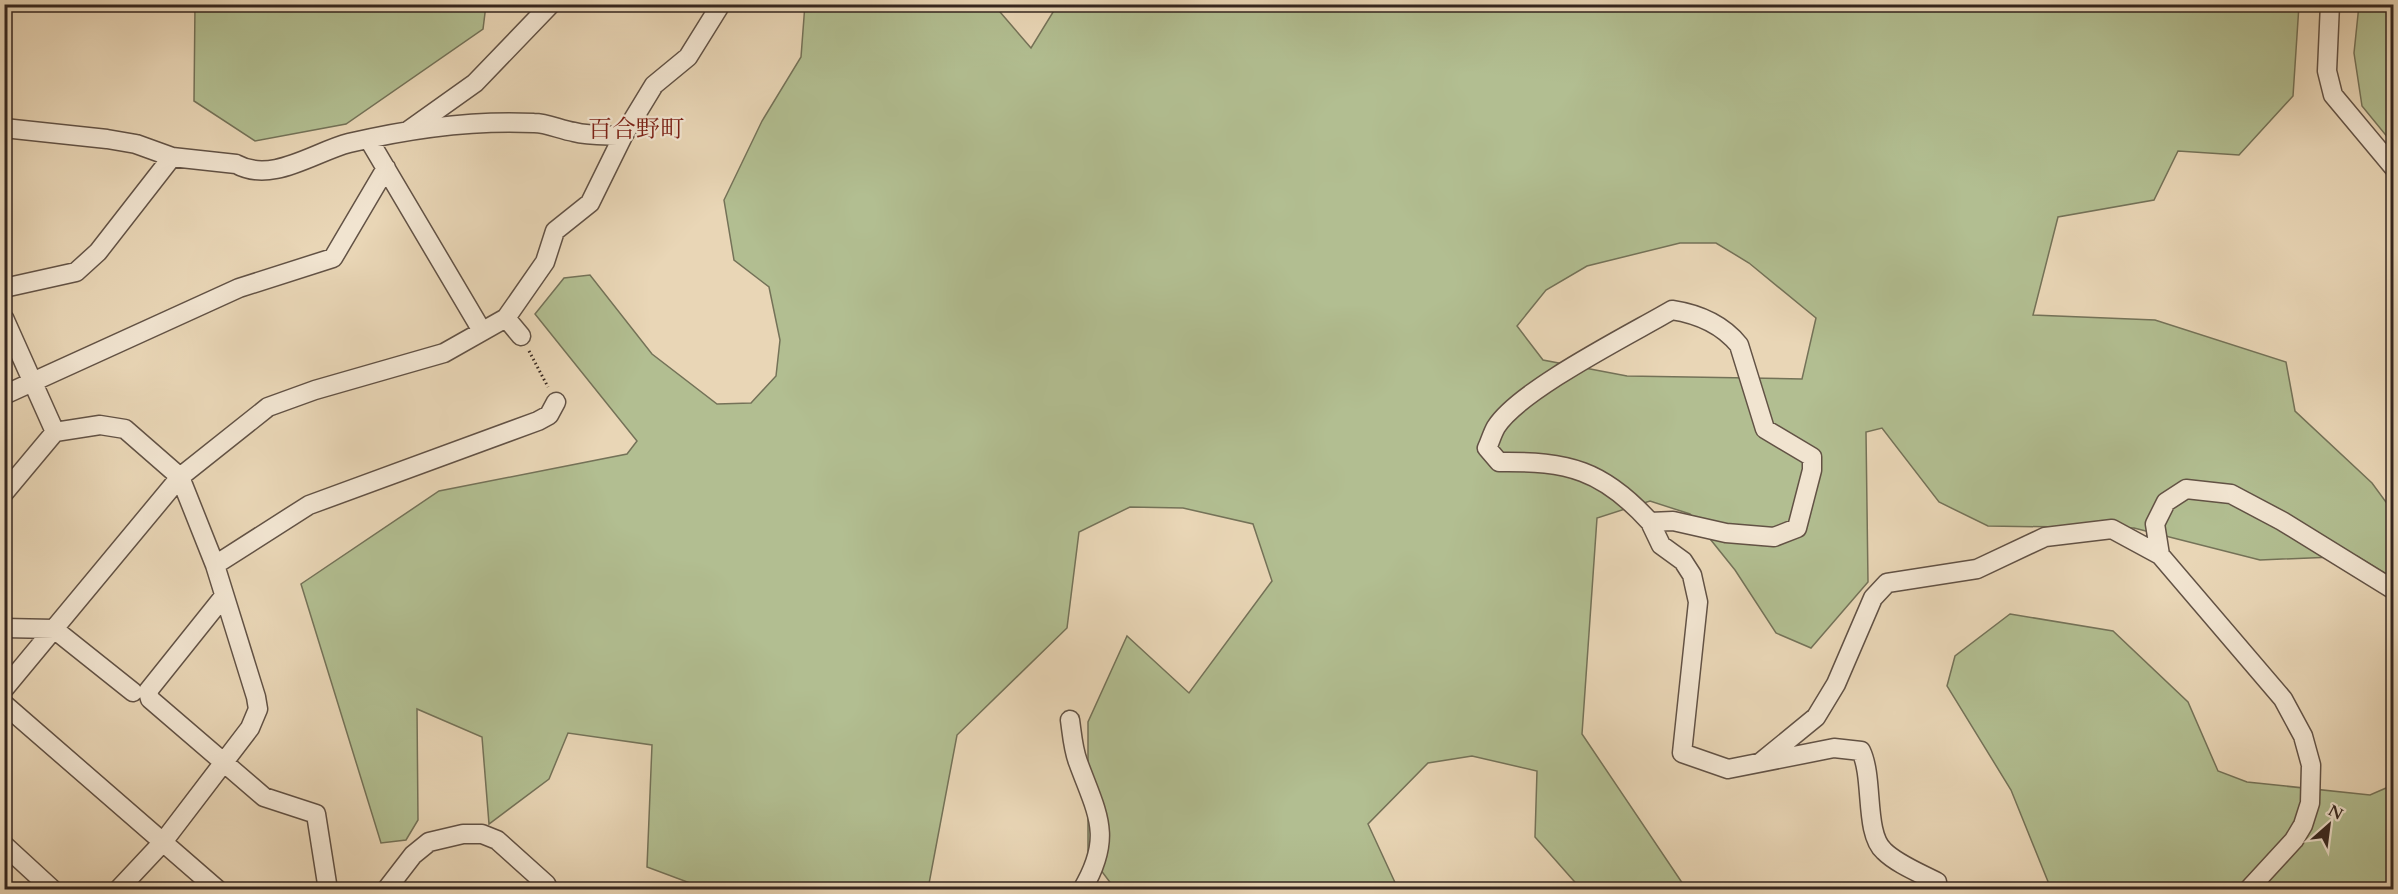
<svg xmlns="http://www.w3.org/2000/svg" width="2398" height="894" font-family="Cardo,'Noto Serif JP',serif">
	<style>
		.green { fill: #b2be91; stroke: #747258; stroke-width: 1.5; fill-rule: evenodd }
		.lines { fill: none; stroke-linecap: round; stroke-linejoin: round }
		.minor-casing { stroke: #625245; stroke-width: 21 }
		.path { stroke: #35261f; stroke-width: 3; stroke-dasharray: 1.5 3; stroke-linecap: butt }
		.minor { stroke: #f1e4d0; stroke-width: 18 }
		.labels { text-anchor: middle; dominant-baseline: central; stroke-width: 4.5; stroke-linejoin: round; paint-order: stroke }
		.quarter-label { font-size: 24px; fill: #7a1f14; stroke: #f1e4d0 }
	</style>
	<rect width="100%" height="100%" fill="#e9d6b6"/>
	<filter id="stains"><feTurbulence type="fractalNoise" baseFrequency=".00333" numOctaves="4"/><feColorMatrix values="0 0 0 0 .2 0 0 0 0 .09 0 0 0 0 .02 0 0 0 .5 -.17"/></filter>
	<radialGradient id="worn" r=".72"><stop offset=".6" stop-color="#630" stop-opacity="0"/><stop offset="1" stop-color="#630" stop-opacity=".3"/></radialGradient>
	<path class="green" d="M805,4L994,5L1031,48L1058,4L2299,5L2293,96L2239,155L2178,151L2154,200L2058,217L2033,315L2155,320L2286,362L2295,411L2372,483L2394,513L2393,578L2357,556L2260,560L2134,528L1988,526L1939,502L1882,428L1866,432L1868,582L1811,648L1776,633L1735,570L1690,514L1650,501L1597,518L1582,734L1687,890L1581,889L1535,837L1537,771L1472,756L1428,763L1368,824L1398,889H1115L1088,853V722L1127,636L1189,693L1272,581L1253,524L1183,508L1130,507L1079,532L1067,628L957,735L928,889H706L647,867L652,745L568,733L549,779L489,824L482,737L417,709L418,820L406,840L381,843L301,584L439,491L627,454L637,441L535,314L564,278L590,275L652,354L717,404L751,403L776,376L780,340L769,287L734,260L724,200L762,121L801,57ZM1680,243H1716L1749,263L1816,318L1802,379L1627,376L1543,360L1517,326L1546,290L1587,266Z
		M195,5V4L486,5L483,29L346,124L255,141L194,101Z
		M2359,5H2393V144L2362,106L2354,53Z
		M2010,614L2113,631L2188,702L2218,771L2247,782L2370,795L2393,785V889H2051L2011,790L1947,686L1955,656Z"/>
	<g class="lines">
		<g class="minor-casing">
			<path id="minor" d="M2330,4L2327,71L2333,95L2394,168
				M4,128L107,139L136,144L172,157L236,164C272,184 314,152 349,143C408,129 473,120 534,123C547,123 561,130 574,132C589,136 607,135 623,136
				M409,130L475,83L551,4
				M369,140L482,331
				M4,288L76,272L98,252L172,157
				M1672,310C1698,314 1722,324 1739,345L1765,429L1812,457V470L1797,528L1774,537L1726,533L1673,521L1650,522C1603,470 1568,461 1499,462L1487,448C1490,442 1492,434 1496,427C1519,390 1631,334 1672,310Z
				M4,318L55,432
				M506,318L521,336
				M4,395L239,288L333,258L386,168
				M4,493L55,432L100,425L125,429L180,477L215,565L256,697L258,709L250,728L163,842L118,890
				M1650,522L1661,545L1683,561L1692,575L1698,602L1682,753L1728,769L1834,748L1861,751C1874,778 1864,833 1884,851C1897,864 1920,873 1937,882L1938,890
				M2160,555L2155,524L2166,502L2186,489L2231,494L2282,521L2394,590
				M215,565L309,505L538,421L549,415L556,402
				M224,596L148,691L150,699L264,797L316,814L328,890
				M4,628L54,629L133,692
				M4,689L180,477L268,407L315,390L444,353L506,318L545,262L555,231L590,203L623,136L654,85L688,57L721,4
				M4,704L218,890
				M1070,720C1072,734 1073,749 1078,762C1097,814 1114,836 1082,890
				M1761,762L1816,717L1836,684L1873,598L1887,583L1977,569L2045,537L2112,529L2160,555L2283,699L2303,736L2311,765L2310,803L2303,825L2294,840L2248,890
				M4,845L53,890
				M386,890L413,855L429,842L463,834H482L497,840L546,884L549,890"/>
		</g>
		<path class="path" d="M529,351L548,387"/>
		<use href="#minor" class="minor"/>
	</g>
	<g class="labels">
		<g class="quarter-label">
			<text x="636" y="129">百合野町</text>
		</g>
	</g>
	<rect width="2398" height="894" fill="none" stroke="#e9d6b6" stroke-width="24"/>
	<rect x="6" y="6" width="2386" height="882" fill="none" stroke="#35261f" stroke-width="3"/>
	<rect x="12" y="12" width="2374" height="870" fill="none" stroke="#35261f" stroke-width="1.5"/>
	<g transform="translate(2329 825) rotate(28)" stroke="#f1e4d0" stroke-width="4.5" paint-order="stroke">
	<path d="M0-4.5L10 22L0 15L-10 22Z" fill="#35261f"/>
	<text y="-9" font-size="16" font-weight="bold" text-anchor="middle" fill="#35261f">N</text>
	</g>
	<rect width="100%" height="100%" filter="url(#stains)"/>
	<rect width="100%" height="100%" fill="url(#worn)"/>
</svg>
